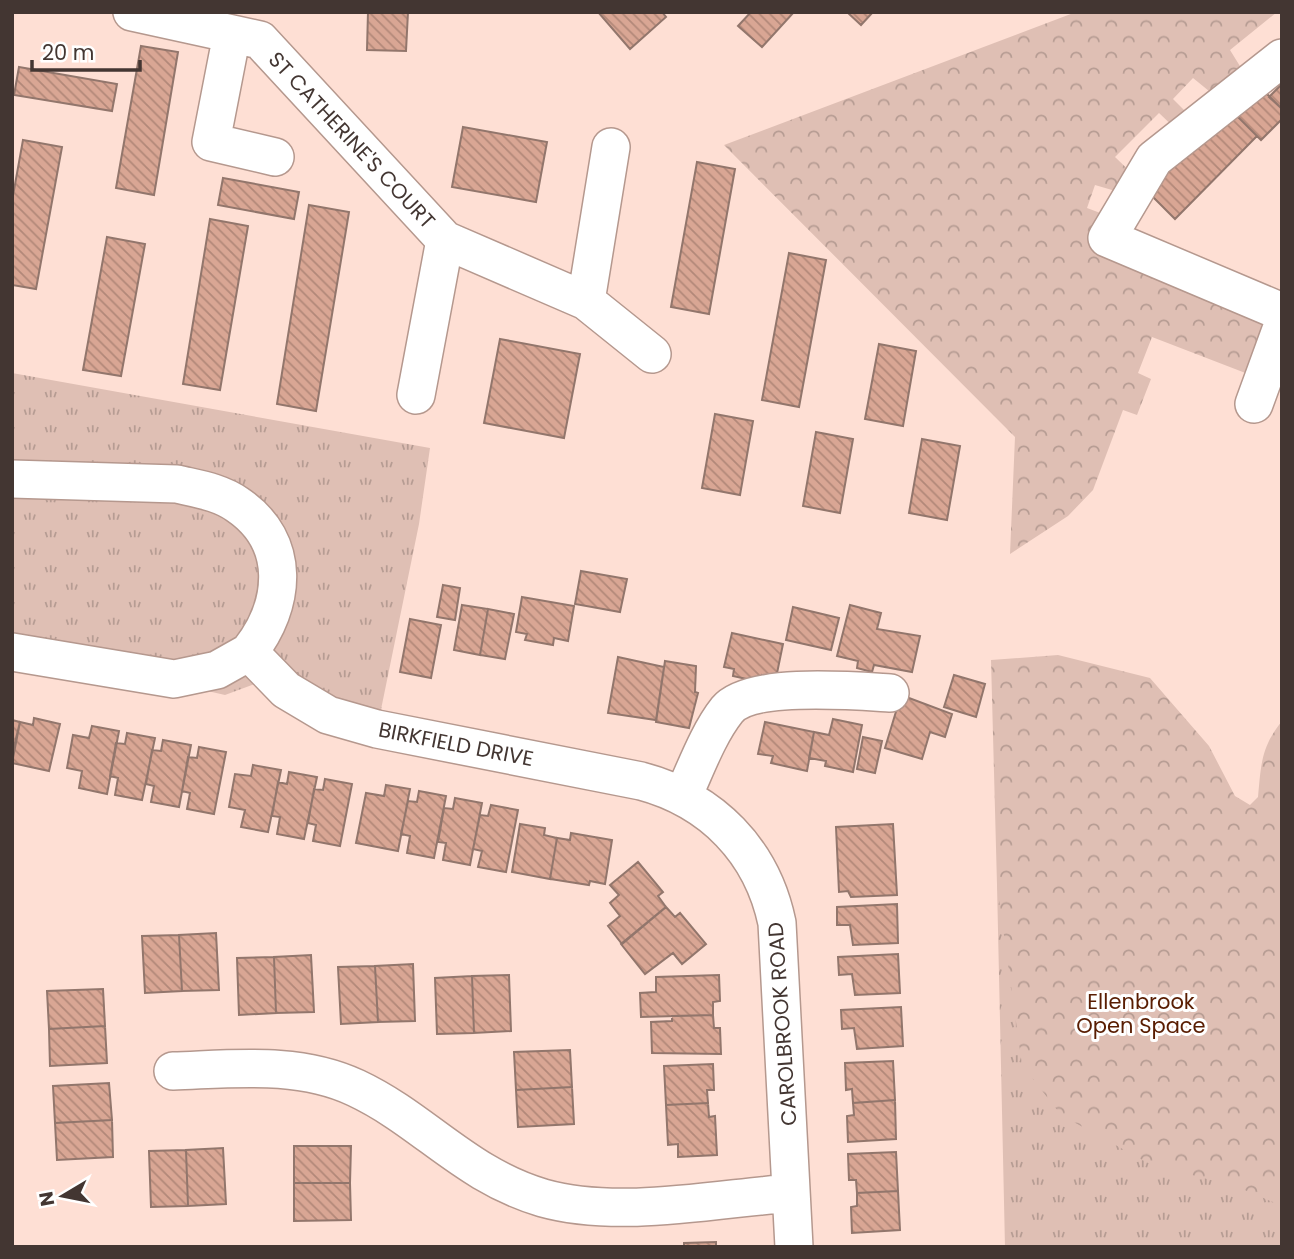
<svg xmlns="http://www.w3.org/2000/svg" width="1294" height="1259" font-family="Poppins,sans-serif">
	<style>
		.grass { fill: url(#grass-tufts) }
		.forest { fill: url(#forest-crowns) }
		.building { fill: url(#building-back-hatch); stroke: #92766c; stroke-width: 2 }
		.lines { fill: none; stroke-linecap: round; stroke-linejoin: round }
		.minor-casing { stroke: #b5988e; stroke-width: 40 }
		.minor { stroke: #fff; stroke-width: 37 }
		.labels { text-anchor: middle; dominant-baseline: central; stroke-width: 6; stroke-linejoin: round; paint-order: stroke }
		.street-label { font-size: 21px; fill: #433632; stroke: #fff }
		.park-label { font-size: 21px; fill: #591d02; stroke: #fff }
	</style>
	<defs>
		<pattern id="grass-tufts" width="24" height="20" patternUnits="userSpaceOnUse" patternTransform="scale(1.75)"><rect width="24" height="20" fill="#dfbfb4"/><path d="M3 7l-1-3M5 7V3M7 7l1-3M15 17l-1-3M17 17v-4M19 17l1-3" fill="none" stroke="#b69c93"/></pattern>
		<pattern id="forest-crowns" width="20" height="18" patternUnits="userSpaceOnUse" patternTransform="scale(1.75)"><rect width="20" height="18" fill="#dfbfb4"/><path d="M2 6a3 3 0 1 1 6 0M12 15a3 3 0 1 1 6 0" fill="none" stroke="#b69c93"/></pattern>
		<pattern id="building-back-hatch" width="6" height="6" patternUnits="userSpaceOnUse" patternTransform="scale(1.75)"><rect width="6" height="6" fill="#d9a694"/><path d="M-1 5l2 2M0 0l6 6M5-1l2 2" fill="none" stroke="#b28879"/></pattern>
	</defs>
	<rect width="100%" height="100%" fill="#fedfd4"/>
	<path class="grass" d="M12,373L430,448L419,524L377,729L274,677L225,695L138,675L12,652Z
		M1282,856V1247H1005L997,885Z"/>
	<path class="forest" d="M1076,12H1277L1230,50L1251,84L1220,100L1193,78L1173,99L1194,120L1180,133L1159,113L1115,157L1142,183L1129,195L1095,185L1087,208L1119,220L1281,332L1261,379L1152,337L1138,373L1151,379L1137,415L1123,410L1093,490L1068,516L1010,554L1015,437L724,145Z
		M1058,655L1150,678L1209,746L1235,796L1250,805L1258,797C1261,765 1261,747 1282,721V1206L1240,1188L1148,1163L1061,1115L1022,1065L997,885L991,660Z"/>
	<path class="building" d="M368,12H408L406,51L367,50Z
		M598,12H662L666,17L630,49Z
		M751,12H794L762,47L738,26Z
		M847,12H873L861,25Z
		M141,46L178,52L154,195L116,188Z
		M19,67L117,84L112,111L14,95Z
		M1282,84V109L1269,97Z
		M1259,86L1282,109V119L1261,140L1233,112Z
		M1226,105L1257,136L1175,219L1144,188Z
		M463,127L547,142L536,202L452,187Z
		M23,140L62,147L36,289L12,285V201Z
		M697,162L735,169L709,314L671,307Z
		M223,178L299,192L294,219L218,205Z
		M309,205L349,212L316,411L277,404Z
		M210,219L248,226L220,390L183,384Z
		M107,237L145,244L121,376L83,370Z
		M789,253L826,260L799,407L762,400Z
		M500,339L580,354L564,438L484,423Z
		M879,344L916,351L903,426L865,419Z
		M715,414L753,421L740,495L702,488Z
		M816,432L853,439L840,513L803,506Z
		M922,439L960,446L947,520L909,513Z
		M581,571L627,579L620,612L575,604Z
		M443,585L460,588L455,620L437,617Z
		M522,597L574,606L568,641L554,638L553,645L525,640L527,634L516,632Z
		M462,605L488,609L480,655L454,650Z
		M850,605L881,613L877,629L920,636L912,672L874,665L872,672L857,668L858,661L837,656Z
		M793,607L839,618L831,650L786,640Z
		M488,609L514,614L505,659L480,655Z
		M410,619L441,625L431,678L400,672Z
		M732,633L783,644L776,678L762,675L760,682L733,676L734,669L724,667Z
		M618,657L664,667L656,720L608,713Z
		M665,661L696,666L695,692L698,693L689,728L656,722Z
		M954,675L985,684L976,717L944,707Z
		M901,695L952,714L945,737L930,732L922,759L885,748Z
		M34,718L60,724L49,771L12,763L20,722L33,725Z
		M833,719L862,725L853,772L825,766L826,761L809,758L814,732L829,735Z
		M12,720L20,722L12,755Z
		M765,722L814,732L807,771L771,763L773,756L758,754Z
		M92,726L119,731L107,794L79,788L82,771L67,768L73,735L89,738Z
		M127,733L155,738L142,800L115,795L118,778L110,776L116,743L125,744Z
		M863,737L882,741L875,773L857,769Z
		M163,740L191,745L179,807L151,802L154,786L146,784L152,750L161,751Z
		M199,747L226,752L214,814L187,809L190,793L182,791L188,757L197,758Z
		M253,765L281,770L268,832L241,827L245,810L229,807L235,774L251,776Z
		M289,772L317,777L304,839L277,834L280,817L272,816L278,782L287,784Z
		M325,779L352,784L340,846L313,841L316,825L308,823L314,789L323,790Z
		M386,785L410,789L398,851L356,843L366,793L384,796Z
		M419,791L446,796L434,858L407,853L410,836L401,834L408,801L417,802Z
		M455,798L482,803L470,865L443,860L446,843L438,842L444,808L453,809Z
		M491,805L518,810L506,872L478,867L482,851L473,849L480,815L488,816Z
		M520,824L545,828L544,835L557,838L550,879L512,872Z
		M893,824L897,895L851,897L848,891L839,892L836,827Z
		M571,833L612,840L605,884L590,881L589,885L550,879L557,838L570,840Z
		M638,862L663,892L658,896L666,907L622,944L608,926L620,916L610,903L619,895L610,885Z
		M897,904L898,943L853,945L850,925H837V907Z
		M666,907L675,917L680,913L706,944L682,964L673,953L645,974L621,944Z
		M216,933L219,990L182,991L179,935Z
		M179,935L182,991L145,993L142,936Z
		M898,954L900,993L855,995L852,974L839,975L838,957Z
		M311,955L314,1012L276,1013L274,957Z
		M274,957L276,1013L239,1015L237,958Z
		M413,964L415,1021L378,1022L375,966Z
		M375,966L378,1022L341,1024L338,967Z
		M509,975L511,1031L474,1033L472,976Z
		M719,975L720,1001L713,1002V1015L641,1017L640,993L656,992V977Z
		M472,976L474,1033L437,1034L435,978Z
		M103,989L105,1026L49,1029L47,991Z
		M901,1007L903,1046L857,1049L854,1028L842,1029L841,1010Z
		M713,1015L714,1028H720L721,1054L652,1053L651,1022L672,1021V1016Z
		M105,1026L107,1063L50,1066L49,1029Z
		M570,1050L572,1087L516,1090L514,1052Z
		M893,1061L895,1100L853,1103L852,1089L846,1090L845,1063Z
		M713,1064L714,1090H707L708,1103L666,1105L664,1066Z
		M109,1083L112,1120L55,1123L53,1086Z
		M572,1087L574,1124L518,1127L516,1090Z
		M895,1100L896,1139L848,1142L847,1116L854,1115L853,1103Z
		M708,1103L709,1117L715,1116L717,1155L678,1157V1144L668,1145L666,1105Z
		M112,1120L113,1157L57,1160L55,1123Z
		M294,1146H351L350,1183H294Z
		M223,1148L226,1204L188,1206L186,1150Z
		M186,1150L188,1206L151,1207L149,1151Z
		M896,1152L898,1191L857,1193L856,1180H849L848,1154Z
		M294,1183H350L351,1220L294,1221Z
		M898,1191L900,1230L852,1233L851,1207L857,1206V1193Z
		M716,1242V1247H684V1243Z"/>
	<g class="lines">
		<g class="minor-casing">
			<path id="minor" d="M132,12L260,40L445,240L586,301L652,354
				M232,34L211,142L275,157
				M1282,58L1154,159L1107,238L1282,312
				M586,301L611,147
				M416,395L445,240
				M1254,404L1282,327
				M12,479L177,484C198,489 220,492 238,505C292,542 286,605 249,652
				M12,652L174,679L217,670L249,652L286,690L328,715L377,729L641,781C712,800 762,851 777,923L794,1247
				M683,796C696,768 708,734 727,710C750,682 856,691 890,693
				M173,1071C234,1069 299,1061 356,1088C424,1120 465,1175 543,1198C618,1219 715,1199 791,1193"/>
		</g>
		<use href="#minor" class="minor"/>
	</g>
	<g class="labels">
		<g class="street-label">
			<text transform="translate(352 140) rotate(47)">ST CATHERINE'S COURT</text>
			<text transform="translate(456 744) rotate(11)">BIRKFIELD DRIVE</text>
			<text transform="translate(782 1024) rotate(-94)">CAROLBROOK ROAD</text>
		</g>
		<g class="park-label">
			<text x="1141" y="1001">Ellenbrook<tspan x="1141" dy="24">Open Space</tspan></text>
		</g>
	</g>
	<rect width="1294" height="1259" fill="none" stroke="#433632" stroke-width="28"/>
	<g transform="translate(63 1196) rotate(260)" stroke="#ffffff" stroke-width="5" paint-order="stroke">
	<path d="M0-5L12 26L0 18L-12 26Z" fill="#433632"/>
	<text y="-10" font-size="19" font-weight="bold" text-anchor="middle" fill="#433632">N</text>
	</g>
	<path d="M32 60v10h108v-10" fill="none" stroke="#433632" stroke-width="3.5"/>
	<text x="42" y="60" font-size="21" fill="#433632" stroke="#ffffff" stroke-width="5" paint-order="stroke">20 m</text>
</svg>
